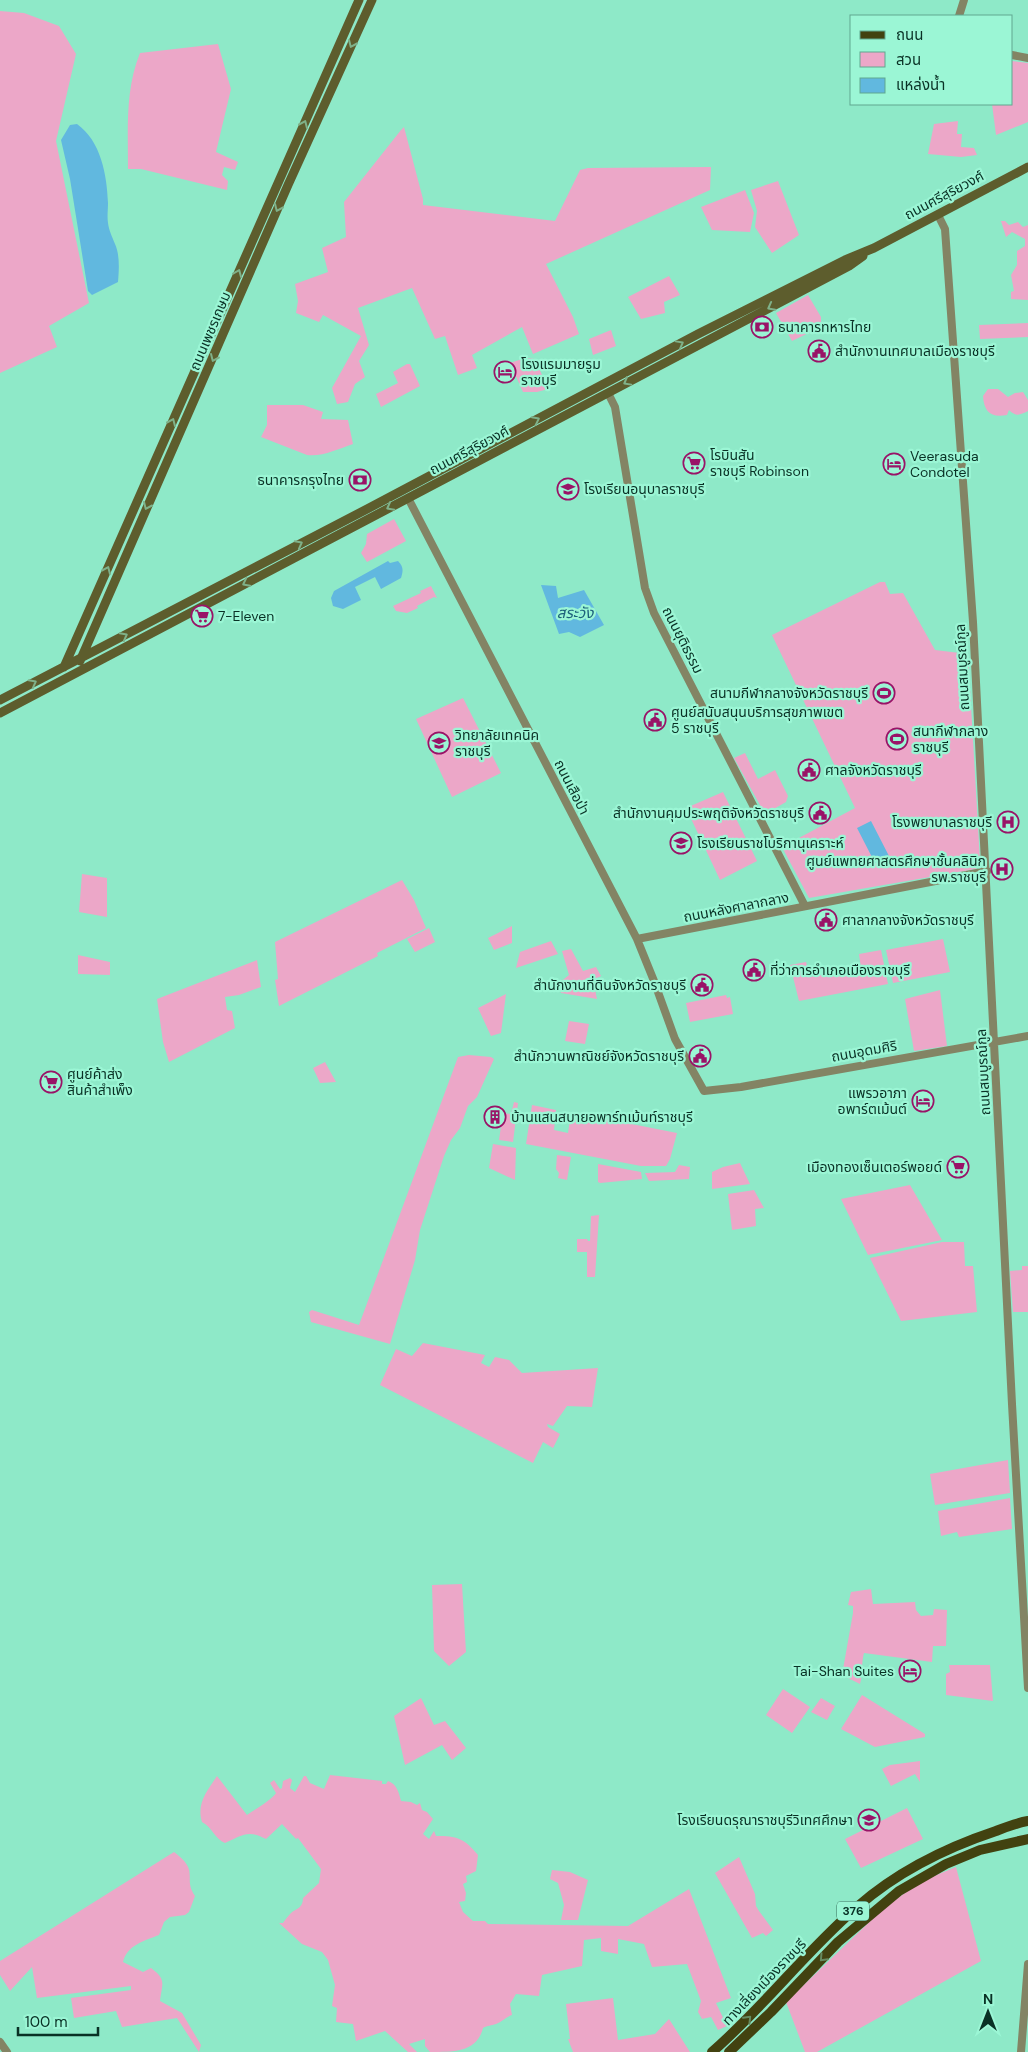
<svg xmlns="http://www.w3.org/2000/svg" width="1028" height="2052" font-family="'DM Sans','Noto Sans Thai',sans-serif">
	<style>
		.green { fill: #eca7c8 }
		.water { fill: #61b8df }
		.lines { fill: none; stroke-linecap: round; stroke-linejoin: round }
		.tertiary { stroke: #838464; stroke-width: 8 }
		.secondary { stroke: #5d5d2d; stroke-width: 9 }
		.primary { stroke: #424210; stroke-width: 10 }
		.oneway { stroke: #7fb189 }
		.oneway2 { stroke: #668a5f }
		.labels { text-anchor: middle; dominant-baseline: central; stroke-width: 4.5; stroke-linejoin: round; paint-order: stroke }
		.shield { fill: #9bf6d5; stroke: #356c5a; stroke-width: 1 }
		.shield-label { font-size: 12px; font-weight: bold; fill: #093125 }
		.street-label { font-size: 14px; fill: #093125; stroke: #9bf6d5 }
		.poi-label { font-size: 14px; fill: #093125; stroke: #9bf6d5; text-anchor: start }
		.water-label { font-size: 15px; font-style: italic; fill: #1c607b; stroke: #9bf6d5 }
	</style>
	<rect width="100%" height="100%" fill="#8ee9c8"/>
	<path class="green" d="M0,11L24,13L59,26L76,54L56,141L89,303L49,326L57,347L0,373Z
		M218,44L231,89L216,152L238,162L235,170L224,167L222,175L228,181L227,190L141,169H128C128,130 125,90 140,53Z
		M1012,61L1028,63V122L996,135L992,104H1012Z
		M958,121L957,134H962L961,147L974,148L977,155L961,157L928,154L934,124Z
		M404,127L423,199V205L555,221L580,170L588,168L711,167L710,190L546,264L573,317L579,334L533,354L522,327L472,355L477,368L458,375L445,336L435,339L412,288L358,308L369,345L359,361L365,377L355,384L348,402L337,404L332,388L361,336L323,315L319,322L296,313L298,301L295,284L328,272L322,248L346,237L344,202L401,130Z
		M778,181L799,235L772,253L755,227L757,211L751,190Z
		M745,190L754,213L750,232L712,230L701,207Z
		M1001,221H1005L1009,225L1018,222L1023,227L1028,225V300L1011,299V292L1014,291L1011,275L1017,265V251L1025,246V239L1012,232L1006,237Z
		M669,276L680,295L664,302L665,313L641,319L628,297Z
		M808,295L821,317V327L792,341L776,313Z
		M1028,323V337L980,339L979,325Z
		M611,330L616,346L593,355L589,339Z
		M525,358L535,359L548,389L537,392H523L510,363Z
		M407,364H410L420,386L381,407L376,394L398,383L393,372Z
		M988,389H998L1008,397L1015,393L1023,392L1028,400V411C1020,415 1016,417 1009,410L1007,415C991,418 984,412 983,396Z
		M267,405H303L323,412L321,419L348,420L353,444C338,449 322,457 307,455L261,437L267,425Z
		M394,519L406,541L367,562L361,553L366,544L367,534Z
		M880,582H885L890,594L903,593L935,650L968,654L980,861L976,869L809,898L782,847L855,808L772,635Z
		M431,586L437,598L434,597L417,606L418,608L407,613L396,611L393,606L421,593L420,591Z
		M463,698L501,773L452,797L416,719Z
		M745,753L758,779L775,770L788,796L786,802L765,814L734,758Z
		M723,792L757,861L720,880L686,808Z
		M82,874L107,878V917L79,912Z
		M402,880L414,900L426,928L377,953L378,956L279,1006L275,980L278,979L275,942Z
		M512,926V943L494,950L488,938Z
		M429,928L435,942L415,952L407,939Z
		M943,939L950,972L893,983L886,950Z
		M551,941L558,954L516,968L520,952Z
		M571,949L583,971L596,967L601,976L593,980L597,999L561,993L559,983L569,975L562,951Z
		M881,950L888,984L799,1001L790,965L806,962L810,977L861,968L859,954Z
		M78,955L110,962V975L78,974Z
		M257,960L261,987L239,995L225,997L227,1010L232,1011L235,1028L169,1062L163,1042L157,999Z
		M940,990L947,1046L914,1051L905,999Z
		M506,994L501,1033L491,1036L478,1008Z
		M726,995L727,998L730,997L733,1014L690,1022L686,1003Z
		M569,1021L589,1024L585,1044L565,1041Z
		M469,1055L491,1057L494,1059L477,1097L468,1106L460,1128L451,1140L444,1156L420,1230L415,1260L390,1344L311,1322L309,1312L312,1310L359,1325L458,1057Z
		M325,1062L336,1082L320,1083L313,1068Z
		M514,1102L518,1103L513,1142L499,1140L503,1113L511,1114Z
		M532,1105L556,1110L554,1130L568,1133L571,1112L677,1133L670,1159L666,1166H641L526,1144Z
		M493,1144L516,1148L515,1180L489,1168Z
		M557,1155L571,1157L567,1180L558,1178L559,1173L556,1169Z
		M740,1163L750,1184L712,1189V1172L723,1167Z
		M598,1164L641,1172L642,1179L600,1183L598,1182Z
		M679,1165L690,1167L689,1179L649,1181L645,1173L675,1172Z
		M910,1185L942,1240L868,1255L841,1199Z
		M754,1190L764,1208L755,1209L756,1226L732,1230L728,1194Z
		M599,1215L595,1277H587V1252H577V1239H587L588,1241H590L591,1216Z
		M942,1242H964L965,1266H973L977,1312L901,1321L870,1258Z
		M1022,1266H1028V1312H1013L1010,1271L1022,1270Z
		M423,1343L485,1355L481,1363L489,1367L495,1357L509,1360L522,1373L598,1368L592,1407L567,1406L553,1426L547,1424L548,1427L560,1434L553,1448L543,1442L533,1463L380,1385L396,1349L412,1356Z
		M1008,1460L1010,1493L935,1505L930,1474Z
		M1010,1498L1012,1529L959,1537L957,1532L941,1536L938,1511Z
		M462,1584L466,1652L449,1666L434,1651L432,1585Z
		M871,1589L873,1604L915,1602L916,1610L921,1616L933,1615L934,1609L947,1610L946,1646H933L932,1662L864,1653C861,1664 863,1673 860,1684L842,1675L853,1613V1606L848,1605L851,1592Z
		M949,1665H990L993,1701L946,1695V1674L950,1672Z
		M783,1689L810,1707L792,1733L766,1715Z
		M862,1695L925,1734V1737L875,1747L841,1729Z
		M421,1698L434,1725L445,1721L466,1748L452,1760L442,1745L405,1765L394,1716Z
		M821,1698L835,1706L827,1720L811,1712Z
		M920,1761V1782L915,1774L891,1786L882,1769L890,1765Z
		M330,1775L382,1781V1784H386L388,1781C397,1784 399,1793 401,1801L411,1802L417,1805L420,1803L422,1810L427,1812L433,1819L423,1834L429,1839L434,1831L436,1836C457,1836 464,1838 478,1855L476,1871L466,1876L467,1882L463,1884L466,1893L465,1901L459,1902L463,1912L473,1921H485L488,1924L628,1926L689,1889L731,1998L716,2003L727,2026L718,2030L711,2017L702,2019L698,2012L701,2001L687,1964L652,1967L644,1944L618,1939V1954L601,1951V1938L584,1940L582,1966L542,1975L539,1996L516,1994L510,2004L512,2015C506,2017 502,2022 496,2024C491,2026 488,2025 483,2028C477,2052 455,2052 430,2052L425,2046V2039L409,2044L417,2052H408L385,2031L356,2041L353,2024L336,2022L337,2008L332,2006L335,1985L328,1960L322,1952L302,1944L279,1923H283C285,1920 288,1916 291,1913C297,1908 303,1908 303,1898L319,1883L321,1869L298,1838L296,1839L282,1824L266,1839C248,1829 241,1836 225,1843C215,1839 212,1827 202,1822C196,1803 208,1790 217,1776L247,1815C254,1810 273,1799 276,1793L270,1783L274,1780L280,1789L282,1788L283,1781L290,1778L292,1780L290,1788L295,1792L304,1776H306L310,1783L324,1789Z
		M907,1808L923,1839L861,1868L845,1839Z
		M174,1852C201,1872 182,1877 195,1896L189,1912L185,1915L170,1917L164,1922L159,1935C144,1941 127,1945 123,1962L143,1972L151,1968C167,1980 162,1983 160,2001L182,2013L201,2045L199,2052L177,2018L122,2027L116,2011L74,2018L71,1998L131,1990V1986L37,1998L32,1967L10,1991L0,1975V1961Z
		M739,1857L755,1894L756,1906L759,1911L773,1930L766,1936L763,1933L752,1938L715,1873Z
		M956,1867L981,1961L817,2052H805L786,2002L885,1907L922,1881Z
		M552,1870L570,1872L588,1880L578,1920H561L564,1905L558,1883L550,1879Z
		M613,1998L618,2040L655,2034L669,2019L690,2052H573L568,2039H570L566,2004Z"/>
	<path class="water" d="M77,124C101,141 107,175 108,203C108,210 107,216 108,223C109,231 112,236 115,244C120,255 119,270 118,282L92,295L88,291L70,179L61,140L70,125Z
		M388,561L390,563L398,561C404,567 403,571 401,578L381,589L375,577L355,587L361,600L343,609L333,606L331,598L334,591Z
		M541,585L556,586L558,598L584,590L604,625L580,637L569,632L559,634Z
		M871,821L889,856L875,863L857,828Z"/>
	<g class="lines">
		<path class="tertiary" d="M959,16L964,0
			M1012,55L1028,58
			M938,215L945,229L973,622L1012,1404L1028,1688
			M608,393L615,407L645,588L654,613L805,906
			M408,498L637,939L654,981L675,1039L704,1091L741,1087L1028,1036
			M637,939L987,871
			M0,2042L7,2052
			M1021,2052L1028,1964"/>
		<path class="secondary" d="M80,661L288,185L372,0
			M64,667L359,0
			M0,700L369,508L698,334L845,260L874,248L1028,167
			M0,713L849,266L863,256"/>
		<path class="primary" d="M712,2052C764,2007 805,1952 857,1907C898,1871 945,1848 996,1831C1006,1827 1017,1823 1028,1821
			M729,2052L771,2012L838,1942L899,1891L946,1864L980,1850L1028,1839"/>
	</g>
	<defs><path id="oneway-chevron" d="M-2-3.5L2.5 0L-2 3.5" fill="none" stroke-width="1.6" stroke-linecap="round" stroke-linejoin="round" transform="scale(1.25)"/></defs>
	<g class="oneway">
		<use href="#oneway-chevron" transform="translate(352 44) rotate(114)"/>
		<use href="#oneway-chevron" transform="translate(304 124) rotate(-66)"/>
		<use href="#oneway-chevron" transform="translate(278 208) rotate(114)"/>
		<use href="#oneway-chevron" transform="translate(238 273) rotate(-67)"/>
		<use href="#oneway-chevron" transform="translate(771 307) rotate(152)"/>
		<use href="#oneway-chevron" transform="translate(680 344) rotate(-29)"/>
		<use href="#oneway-chevron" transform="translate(214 358) rotate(114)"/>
		<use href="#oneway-chevron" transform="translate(627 382) rotate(151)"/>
		<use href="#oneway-chevron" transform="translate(536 420) rotate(-27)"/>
		<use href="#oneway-chevron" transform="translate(172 422) rotate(-66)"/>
		<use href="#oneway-chevron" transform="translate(147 506) rotate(114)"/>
		<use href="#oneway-chevron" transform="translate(390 507) rotate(152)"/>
		<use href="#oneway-chevron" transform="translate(299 544) rotate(-28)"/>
		<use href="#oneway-chevron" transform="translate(107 570) rotate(-66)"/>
		<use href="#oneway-chevron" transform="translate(246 583) rotate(153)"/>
		<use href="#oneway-chevron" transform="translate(124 636) rotate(-28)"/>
		<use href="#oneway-chevron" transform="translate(33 683) rotate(-28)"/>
	</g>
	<g class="oneway2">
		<use href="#oneway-chevron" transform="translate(823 1958) rotate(133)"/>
		<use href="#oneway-chevron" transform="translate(748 2019) rotate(-46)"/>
	</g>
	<defs>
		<g id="bank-ring" transform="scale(1.125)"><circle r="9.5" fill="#9bf6d5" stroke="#991367" stroke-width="1.5"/><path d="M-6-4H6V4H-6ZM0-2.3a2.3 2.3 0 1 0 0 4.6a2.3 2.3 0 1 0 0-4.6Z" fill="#991367"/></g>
		<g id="civic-ring" transform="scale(1.125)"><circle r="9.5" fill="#9bf6d5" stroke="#991367" stroke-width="1.5"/><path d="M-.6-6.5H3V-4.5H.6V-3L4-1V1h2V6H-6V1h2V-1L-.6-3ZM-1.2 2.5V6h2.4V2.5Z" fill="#991367"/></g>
		<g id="hotel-ring" transform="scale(1.125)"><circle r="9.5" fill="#9bf6d5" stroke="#991367" stroke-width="1.5"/><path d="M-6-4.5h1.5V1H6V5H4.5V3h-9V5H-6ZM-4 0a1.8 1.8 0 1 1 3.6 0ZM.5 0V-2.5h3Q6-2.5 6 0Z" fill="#991367"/></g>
		<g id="supermarket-ring" transform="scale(1.125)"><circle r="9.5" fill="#9bf6d5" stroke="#991367" stroke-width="1.5"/><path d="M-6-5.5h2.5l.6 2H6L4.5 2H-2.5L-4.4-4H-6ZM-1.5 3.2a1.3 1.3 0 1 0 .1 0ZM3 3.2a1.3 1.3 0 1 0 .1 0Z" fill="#991367"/></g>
		<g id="school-ring" transform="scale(1.125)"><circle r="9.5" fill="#9bf6d5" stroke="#991367" stroke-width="1.5"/><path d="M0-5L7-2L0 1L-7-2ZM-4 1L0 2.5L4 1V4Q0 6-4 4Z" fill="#991367"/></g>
		<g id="stadium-ring" transform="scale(1.125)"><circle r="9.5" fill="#9bf6d5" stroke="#991367" stroke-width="1.5"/><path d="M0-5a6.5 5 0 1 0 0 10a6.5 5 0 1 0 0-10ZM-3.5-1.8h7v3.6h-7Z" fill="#991367"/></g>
		<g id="university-ring" transform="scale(1.125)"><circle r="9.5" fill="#9bf6d5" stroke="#991367" stroke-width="1.5"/><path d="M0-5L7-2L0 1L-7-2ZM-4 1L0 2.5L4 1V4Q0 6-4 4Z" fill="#991367"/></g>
		<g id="hospital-ring" transform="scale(1.125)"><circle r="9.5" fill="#9bf6d5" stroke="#991367" stroke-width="1.5"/><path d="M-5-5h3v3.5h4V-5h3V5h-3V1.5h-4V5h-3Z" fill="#991367"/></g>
		<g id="building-ring" transform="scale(1.125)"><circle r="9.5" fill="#9bf6d5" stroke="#991367" stroke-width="1.5"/><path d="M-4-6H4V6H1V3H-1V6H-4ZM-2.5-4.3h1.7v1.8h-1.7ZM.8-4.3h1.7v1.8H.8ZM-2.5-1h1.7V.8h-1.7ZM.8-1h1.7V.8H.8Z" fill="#991367"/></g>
	</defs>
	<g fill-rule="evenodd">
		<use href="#bank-ring" x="762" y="327"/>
		<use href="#civic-ring" x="819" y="351"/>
		<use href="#hotel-ring" x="505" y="372"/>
		<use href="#supermarket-ring" x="694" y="463"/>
		<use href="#hotel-ring" x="894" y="464"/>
		<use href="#bank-ring" x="360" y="480"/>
		<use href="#school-ring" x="568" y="489"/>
		<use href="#supermarket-ring" x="202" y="616"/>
		<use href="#stadium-ring" x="884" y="693"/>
		<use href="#civic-ring" x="655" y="720"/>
		<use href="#stadium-ring" x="897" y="739"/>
		<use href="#university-ring" x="439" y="743"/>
		<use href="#civic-ring" x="809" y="770"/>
		<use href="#civic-ring" x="820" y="813"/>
		<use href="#hospital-ring" x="1008" y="822"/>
		<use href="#school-ring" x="681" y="843"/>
		<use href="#hospital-ring" x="1002" y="869"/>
		<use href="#civic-ring" x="826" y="920"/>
		<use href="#civic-ring" x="754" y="970"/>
		<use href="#civic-ring" x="702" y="985"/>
		<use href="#civic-ring" x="700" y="1056"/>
		<use href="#supermarket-ring" x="51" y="1082"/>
		<use href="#hotel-ring" x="923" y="1101"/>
		<use href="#building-ring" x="495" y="1117"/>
		<use href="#supermarket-ring" x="958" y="1167"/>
		<use href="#hotel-ring" x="910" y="1671"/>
		<use href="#school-ring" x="869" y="1820"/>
	</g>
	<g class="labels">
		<rect class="shield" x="837" y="1901.5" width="32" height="19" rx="4"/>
		<g class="shield-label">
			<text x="853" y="1911">376</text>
		</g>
		<g class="street-label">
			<text transform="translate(944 195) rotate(-28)">ถนนศรีสุริยวงศ์</text>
			<text transform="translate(210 331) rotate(-67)">ถนนเพชรเกษม</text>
			<text transform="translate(469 450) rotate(-28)">ถนนศรีสุริยวงศ์</text>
			<text transform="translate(683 640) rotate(63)">ถนนยุติธรรม</text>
			<text transform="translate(962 667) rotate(-93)">ถนนสมบูรณ์กูล</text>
			<text transform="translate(572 787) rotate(63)">ถนนเสือป่า</text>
			<text transform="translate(736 907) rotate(-11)">ถนนหลังศาลากลาง</text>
			<text transform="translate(864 1051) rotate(-10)">ถนนอุดมศิริ</text>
			<text transform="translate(983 1072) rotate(-93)">ถนนสมบูรณ์กูล</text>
			<text transform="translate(764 1982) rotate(-46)">ทางเลี่ยงเมืองราชบุรี</text>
		</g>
		<g class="poi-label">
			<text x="778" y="327">ธนาคารทหารไทย</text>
			<text x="835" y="351">สำนักงานเทศบาลเมืองราชบุรี</text>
			<text x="521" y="364">โรงแรมมายรูม<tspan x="521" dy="16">ราชบุรี</tspan></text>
			<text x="710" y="455">โรบินสัน<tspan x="710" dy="16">ราชบุรี Robinson</tspan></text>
			<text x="910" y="456">Veerasuda<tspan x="910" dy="16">Condotel</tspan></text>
			<text x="344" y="480" text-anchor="end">ธนาคารกรุงไทย</text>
			<text x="584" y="489">โรงเรียนอนุบาลราชบุรี</text>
			<text x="218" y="616">7-Eleven</text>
			<text x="868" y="693" text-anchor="end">สนามกีฬากลางจังหวัดราชบุรี</text>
			<text x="671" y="712">ศูนย์สนับสนุนบริการสุขภาพเขต<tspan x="671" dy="16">5 ราชบุรี</tspan></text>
			<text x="913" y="731">สนากีฬากลาง<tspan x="913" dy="16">ราชบุรี</tspan></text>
			<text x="455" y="735">วิทยาลัยเทคนิค<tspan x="455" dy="16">ราชบุรี</tspan></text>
			<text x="825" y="770">ศาลจังหวัดราชบุรี</text>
			<text x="804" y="813" text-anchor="end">สำนักงานคุมประพฤติจังหวัดราชบุรี</text>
			<text x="992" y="822" text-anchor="end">โรงพยาบาลราชบุรี</text>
			<text x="697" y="843">โรงเรียนราชโบริกานุเคราะห์</text>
			<text x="986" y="861" text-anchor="end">ศูนย์แพทยศาสตรศึกษาชั้นคลินิก<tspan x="986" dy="16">รพ.ราชบุรี</tspan></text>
			<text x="842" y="920">ศาลากลางจังหวัดราชบุรี</text>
			<text x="770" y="970">ที่ว่าการอำเภอเมืองราชบุรี</text>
			<text x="686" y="985" text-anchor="end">สำนักงานที่ดินจังหวัดราชบุรี</text>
			<text x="684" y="1056" text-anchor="end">สำนักวานพาณิชย์จังหวัดราชบุรี</text>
			<text x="67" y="1074">ศูนย์ค้าส่ง<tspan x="67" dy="16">สินค้าสำเพ็ง</tspan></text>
			<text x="907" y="1093" text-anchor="end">แพรวอาภา<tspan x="907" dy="16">อพาร์ตเม้นต์</tspan></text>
			<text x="511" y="1117">บ้านแสนสบายอพาร์ทเม้นท์ราชบุรี</text>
			<text x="942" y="1167" text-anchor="end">เมืองทองเซ็นเตอร์พอยด์</text>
			<text x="894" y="1671" text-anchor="end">Tai-Shan Suites</text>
			<text x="853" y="1820" text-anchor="end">โรงเรียนดรุณาราชบุรีวิเทศศึกษา</text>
		</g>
		<g class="water-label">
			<text x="575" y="613">สระวัง</text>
		</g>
	</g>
	<rect x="850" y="15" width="162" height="90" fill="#9bf6d5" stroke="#61a78f"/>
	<rect x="860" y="31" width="25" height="8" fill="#424210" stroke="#61a78f"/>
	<text x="896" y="40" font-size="15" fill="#093125">ถนน</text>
	<rect x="860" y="52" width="25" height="15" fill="#eca7c8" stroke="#61a78f"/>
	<text x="896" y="65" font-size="15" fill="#093125">สวน</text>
	<rect x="860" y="78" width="25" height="15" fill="#61b8df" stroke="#61a78f"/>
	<text x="896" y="90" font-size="15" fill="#093125">แหล่งน้ำ</text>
	<g transform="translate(988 2012)" stroke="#9bf6d5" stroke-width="4" paint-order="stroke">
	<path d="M0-4L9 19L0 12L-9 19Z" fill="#093125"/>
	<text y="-8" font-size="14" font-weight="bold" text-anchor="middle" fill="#093125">N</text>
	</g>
	<path d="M18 2027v8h80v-8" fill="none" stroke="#093125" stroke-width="2.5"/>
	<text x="25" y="2027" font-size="15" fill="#093125" stroke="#9bf6d5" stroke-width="4" paint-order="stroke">100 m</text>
</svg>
